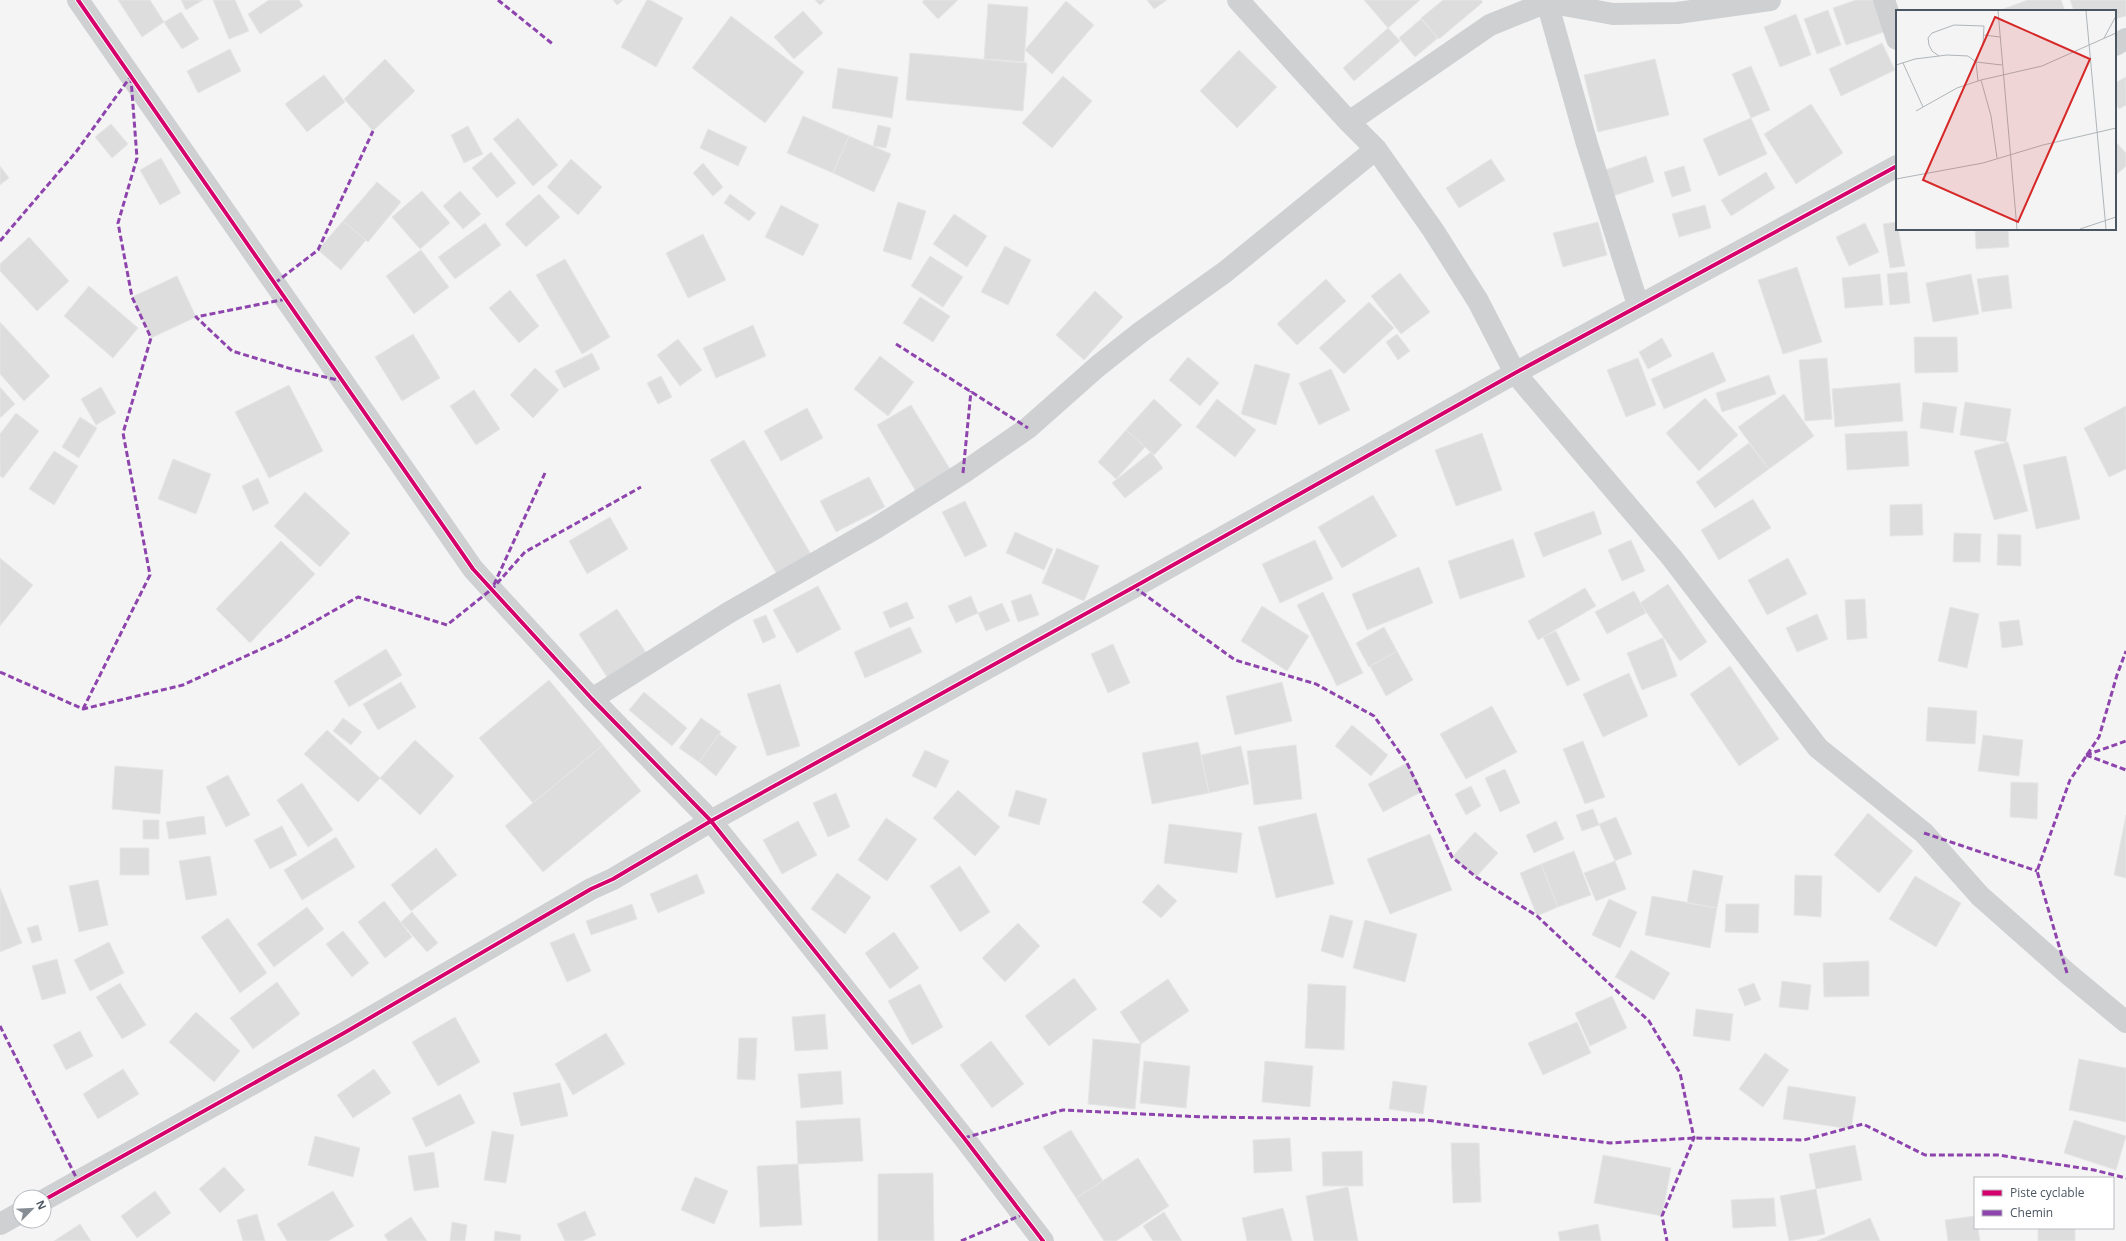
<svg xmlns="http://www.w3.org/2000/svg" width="2126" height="1241" font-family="'Open Sans',sans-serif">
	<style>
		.building { fill: #ddddde; stroke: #e5e6e7 }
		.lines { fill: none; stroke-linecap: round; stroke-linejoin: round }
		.street { stroke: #ced0d2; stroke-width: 22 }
		.quiet { stroke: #8e44ad; stroke-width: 3; stroke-dasharray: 6 3; stroke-linecap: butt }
		.cycleway-casing { stroke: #fff; stroke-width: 6 }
		.cycleway { stroke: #d6006c; stroke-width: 4 }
		.inset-road { fill: none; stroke: #b0b5b9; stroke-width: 1 }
		.view { fill: #d62828; fill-opacity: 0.15; stroke: #d62828; stroke-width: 2 }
		.inset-edge { fill: none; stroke: #4a5661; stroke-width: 2 }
	</style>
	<rect width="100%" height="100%" fill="#f4f4f4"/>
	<path class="building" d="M118,0H150L164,22L142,37Z
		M181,0H203L186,10Z
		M213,0H235L249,31L229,39Z
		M269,0H299L303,6L260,34L248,14Z
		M613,0H623L617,5Z
		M647,0H650L683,18L656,67L621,47Z
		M815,0H825L820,5Z
		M924,0H958L938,19L922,2Z
		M1147,0H1167L1154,9Z
		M1364,0H1420L1388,28Z
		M1443,0H1481L1483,2L1439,39L1421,18Z
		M1856,0H1873L1884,32L1846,45L1833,8Z
		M2028,0H2061L2065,11H2004L2003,9Z
		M2070,0H2126V16L2115,19V11H2074Z
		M1066,1L1094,25L1052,74L1025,50Z
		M988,4L1028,7L1024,62L984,59Z
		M1828,10L1841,45L1817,54L1804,19Z
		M803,11L823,33L794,59L774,37Z
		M181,12L199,39L182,49L164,22Z
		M1796,14L1811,55L1780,67L1764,27Z
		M731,16L804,72L765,123L692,68Z
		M1421,19L1438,38L1415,57L1399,38Z
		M1388,28L1400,41L1354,81L1343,68Z
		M1882,43L1895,70L1841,96L1829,69Z
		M230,49L241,71L198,93L187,71Z
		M1239,50L1277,87L1237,128L1200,91Z
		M910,53L1027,63L1023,111L906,100Z
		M385,59L415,91L373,131L344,99Z
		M1655,59L1669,115L1598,132L1584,75Z
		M1751,66L1770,110L1751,118L1732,74Z
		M838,68L898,77L892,118L832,108Z
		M324,75L345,102L307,132L285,104Z
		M1063,76L1092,101L1052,148L1022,123Z
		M2126,77V105L2119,109L2115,102V83Z
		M1811,104L1843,153L1796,184L1764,134Z
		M803,116L849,136L833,173L787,153Z
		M518,118L558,165L533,186L493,139Z
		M1751,118L1767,154L1719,176L1703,139Z
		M111,124L128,144L112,158L95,137Z
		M878,125L891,128L886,148L873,146Z
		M468,126L483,154L464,163L451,135Z
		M708,129L747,147L738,166L700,148Z
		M849,136L891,154L874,192L833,173Z
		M2115,141L2126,153V166L2115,176Z
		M491,152L516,183L497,198L472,168Z
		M1646,156L1654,182L1613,196L1605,170Z
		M161,158L181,193L160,205L140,170Z
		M571,159L602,187L578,215L547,187Z
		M1491,159L1505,180L1459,208L1446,188Z
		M703,163L723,187L713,196L693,173Z
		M0,166L9,178L0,185Z
		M1684,166L1691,191L1672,197L1664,172Z
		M1766,172L1775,188L1731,216L1721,200Z
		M377,182L401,202L368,242L343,221Z
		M422,191L450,223L420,249L392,217Z
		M460,191L481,214L463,229L443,206Z
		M539,194L560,217L526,247L505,224Z
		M730,194L756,213L749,221L724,203Z
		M898,202L926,211L911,260L883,251Z
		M781,205L819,225L803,256L765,237Z
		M1705,205L1711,228L1679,237L1672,214Z
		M954,214L987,236L967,267L933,244Z
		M343,221L366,240L341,270L318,250Z
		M1598,222L1607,255L1563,267L1553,233Z
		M1897,222L1905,266L1890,268L1883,224Z
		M485,223L501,245L455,279L438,257Z
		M1865,223L1879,252L1849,266L1836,237Z
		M1975,229H2008L2009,247L1976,249Z
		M703,234L726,280L688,298L666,253Z
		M29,237L69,281L37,311L0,271V264Z
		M1005,246L1031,260L1008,305L981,292Z
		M421,250L449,287L414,314L386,276Z
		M930,256L963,277L943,307L911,286Z
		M565,259L610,337L582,354L536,275Z
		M1797,267L1822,342L1783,354L1758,280Z
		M1907,272L1910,303L1890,305L1887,274Z
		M1400,273L1430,312L1401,334L1371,296Z
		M1880,274L1883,305L1845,308L1842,278Z
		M1971,274L1979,314L1933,322L1926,283Z
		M2008,275L2012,308L1982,312L1977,279Z
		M177,276L196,317L151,338L132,297Z
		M1326,279L1346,301L1297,345L1277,324Z
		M89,286L138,328L113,358L64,316Z
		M510,290L539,326L519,343L489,308Z
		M1095,291L1123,317L1084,360L1056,335Z
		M920,297L950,316L933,342L903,323Z
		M1369,302L1394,328L1344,374L1319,348Z
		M0,322L50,376L24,401L0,374Z
		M753,325L766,356L716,378L703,348Z
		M413,334L440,378L402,401L375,357Z
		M1397,334L1410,351L1398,360L1386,342Z
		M1914,337H1957L1958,372L1915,373Z
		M1662,338L1672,356L1648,369L1639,352Z
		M678,339L702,370L680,386L657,355Z
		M1713,352L1726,381L1664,409L1651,379Z
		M592,353L600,369L564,388L555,371Z
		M880,356L914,382L888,416L854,389Z
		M1188,357L1219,383L1200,406L1169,380Z
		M1638,358L1656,405L1626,417L1607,370Z
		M1827,358L1832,419L1805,421L1799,360Z
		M1255,364L1290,374L1276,425L1241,414Z
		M535,368L559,390L533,418L510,395Z
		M1331,369L1350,410L1319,425L1299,383Z
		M1769,375L1776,394L1722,412L1716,393Z
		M661,376L672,397L658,404L647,383Z
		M1900,383L1903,421L1835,427L1832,389Z
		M289,385L323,451L269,478L235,412Z
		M0,387L15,404L0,418Z
		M101,387L116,413L96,425L81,399Z
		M474,390L500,429L476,445L450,406Z
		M1784,394L1814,436L1769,469L1738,427Z
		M1705,398L1738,435L1699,471L1666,433Z
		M1154,399L1182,425L1154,455L1126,430Z
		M1217,399L1256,430L1235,457L1196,427Z
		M1923,402L1957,407L1953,433L1920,428Z
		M1965,402L2011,409L2006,442L1960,435Z
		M911,405L953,474L918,495L877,425Z
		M2126,406V469L2109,477L2084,428Z
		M807,408L823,438L781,461L764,431Z
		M16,413L39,431L3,478L0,476V434Z
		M80,417L97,428L79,458L62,447Z
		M1126,430L1145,447L1116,479L1098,462Z
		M1907,431L1909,466L1847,470L1845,434Z
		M1482,433L1502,490L1456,506L1435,450Z
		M744,440L812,556L778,576L710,460Z
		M2008,442L2028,511L1994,520L1974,451Z
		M1749,443L1769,469L1715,508L1696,482Z
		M54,451L78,466L54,505L29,489Z
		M1151,452L1163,468L1125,498L1112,483Z
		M2066,456L2080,519L2036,529L2023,465Z
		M173,459L211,474L196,514L158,499Z
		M869,477L885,507L836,532L820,501Z
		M258,478L269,503L253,511L242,486Z
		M305,492L350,533L320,567L274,526Z
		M1373,495L1397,536L1342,568L1318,527Z
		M1753,499L1771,528L1719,560L1701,530Z
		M965,501L987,546L965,557L942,512Z
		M1922,504L1923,535L1890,536V505Z
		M1594,511L1602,534L1543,557L1534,533Z
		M610,517L628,549L587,574L569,541Z
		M1015,532L1053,549L1044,570L1006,553Z
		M1954,533L1981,534L1980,562H1953Z
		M1998,534L2021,535V566L1997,565Z
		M1513,539L1525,577L1460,599L1448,561Z
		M1315,540L1333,579L1280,603L1262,564Z
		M1631,540L1645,571L1622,581L1608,550Z
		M281,541L315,574L250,643L216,609Z
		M1057,548L1099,566L1084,601L1042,583Z
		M0,558L33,585L0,626Z
		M1788,558L1807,594L1767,615L1748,580Z
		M1419,567L1433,603L1367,630L1352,594Z
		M1668,584L1707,642L1680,661L1640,603Z
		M818,586L841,629L797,653L773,610Z
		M1585,588L1596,606L1538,640L1528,621Z
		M1634,591L1646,613L1607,634L1595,612Z
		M1323,592L1363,673L1337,686L1297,605Z
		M1031,594L1039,615L1018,622L1011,601Z
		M971,596L978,613L956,623L948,606Z
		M1865,599L1867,638L1847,640L1845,600Z
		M907,602L914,618L890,628L883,612Z
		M1002,603L1010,621L986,631L978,613Z
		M1262,606L1309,636L1287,671L1241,641Z
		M1950,607L1979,614L1967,668L1938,661Z
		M617,609L647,654L609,680L579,634Z
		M1817,614L1828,639L1797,652L1786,628Z
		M766,615L776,637L763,643L753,620Z
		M2019,620L2023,645L2002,648L1999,622Z
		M910,627L922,652L865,678L854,652Z
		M1384,627L1397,651L1369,667L1356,643Z
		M1556,631L1580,680L1567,686L1543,637Z
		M1663,638L1677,676L1642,690L1627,653Z
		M1113,644L1130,683L1108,693L1091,654Z
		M386,649L402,675L349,707L334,681Z
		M1397,651L1413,680L1386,696L1370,666Z
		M1730,666L1779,739L1739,766L1690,694Z
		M1629,673L1648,716L1603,737L1583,694Z
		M549,680L603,745L533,803L479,738Z
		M401,682L416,707L378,730L363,704Z
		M1282,682L1292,721L1235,735L1226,696Z
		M780,684L800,746L767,756L747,694Z
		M644,692L687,728L672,746L629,710Z
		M1492,706L1517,752L1466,779L1440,734Z
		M1928,707L1977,711L1975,744L1926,741Z
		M343,718L362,732L351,745L333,731Z
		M701,718L721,732L699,762L679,748Z
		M1352,725L1388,755L1371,776L1335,746Z
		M327,730L380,778L358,802L304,754Z
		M719,734L737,747L716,776L699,762Z
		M1983,735L2023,740L2019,776L1978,771Z
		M415,740L454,776L420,815L380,778Z
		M1583,741L1605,797L1585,804L1563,749Z
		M1198,742L1209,793L1152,804L1142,753Z
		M603,745L641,791L543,872L505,826Z
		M1296,745L1302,799L1254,805L1247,751Z
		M1241,746L1249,784L1209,793L1201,755Z
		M925,750L949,761L936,788L912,776Z
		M1407,763L1423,791L1383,812L1368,784Z
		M115,766L163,770L160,814L112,809Z
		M1505,769L1520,803L1500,812L1485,778Z
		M228,775L250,815L226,827L206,787Z
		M2011,782L2038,783L2037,819L2010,817Z
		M302,783L333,830L308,847L277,800Z
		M1471,786L1481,806L1466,815L1455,794Z
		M958,790L1000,827L975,856L933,818Z
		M1016,790L1047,799L1039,825L1008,816Z
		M836,793L850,827L828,837L813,803Z
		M1593,809L1599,825L1582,831L1576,815Z
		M1316,813L1334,884L1276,898L1258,827Z
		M1868,813L1913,851L1879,893L1834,855Z
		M2126,815V878L2114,875Z
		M204,816L206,834L169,839L166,822Z
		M1616,817L1632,854L1615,861L1599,824Z
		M886,818L917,839L887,881L858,860Z
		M143,820H159V839H143Z
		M798,821L817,855L782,874L763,840Z
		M1556,821L1564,839L1534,853L1526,835Z
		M1169,824L1242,833L1237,873L1164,863Z
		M282,826L297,855L270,869L254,840Z
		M1475,832L1498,853L1476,877L1452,857Z
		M1430,834L1452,890L1390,914L1367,859Z
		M336,837L355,867L302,900L284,870Z
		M120,848H149V875H120Z
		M436,848L457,875L411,911L391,885Z
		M1574,851L1591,895L1558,907L1541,864Z
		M210,856L217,895L186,900L179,861Z
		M1615,861L1626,889L1596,901L1584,873Z
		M1541,864L1558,907L1537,916L1520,873Z
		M960,866L990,912L960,932L930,886Z
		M1693,870L1723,876L1717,908L1687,903Z
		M837,873L871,897L845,934L811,909Z
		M697,874L705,893L658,913L650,894Z
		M1795,875L1822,876L1821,917L1794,915Z
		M1915,876L1961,903L1936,947L1889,919Z
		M98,880L108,925L79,932L69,886Z
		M1158,884L1177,901L1161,918L1142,902Z
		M0,888L22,943L0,952Z
		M1652,896L1717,908L1710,948L1645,935Z
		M1609,899L1637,912L1620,948L1592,935Z
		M384,901L412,937L385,958L358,922Z
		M632,904L637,919L591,935L586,921Z
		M1726,904H1759L1758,933L1725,932Z
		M307,907L324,929L274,967L257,944Z
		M412,912L438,943L427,952L401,922Z
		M1330,915L1353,921L1343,958L1321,951Z
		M228,918L267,973L240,993L201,937Z
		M1365,920L1417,934L1405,982L1353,968Z
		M1018,923L1040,946L1005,982L982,958Z
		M38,925L42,940L32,943L27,928Z
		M343,931L369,963L352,977L326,944Z
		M894,932L919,968L890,989L865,953Z
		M574,933L591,971L567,982L550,943Z
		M109,942L124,973L90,991L74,960Z
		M1631,950L1670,973L1654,1000L1615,977Z
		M57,959L66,993L42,1000L32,966Z
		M1869,961V996L1824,997L1823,963Z
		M1074,978L1097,1009L1049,1046L1025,1016Z
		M1168,979L1189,1011L1141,1044L1120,1012Z
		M1782,981L1811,985L1808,1010L1779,1007Z
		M277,982L300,1014L253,1049L230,1018Z
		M120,983L146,1025L122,1039L96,997Z
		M1754,983L1761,1000L1745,1006L1738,989Z
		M920,984L943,1027L912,1045L888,1001Z
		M1308,984L1346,986L1344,1050L1305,1048Z
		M1612,996L1627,1028L1590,1046L1575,1013Z
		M1696,1009L1733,1014L1730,1041L1693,1036Z
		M196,1012L240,1051L214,1082L169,1042Z
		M825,1014L828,1049L795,1051L792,1017Z
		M455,1017L480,1062L438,1086L412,1042Z
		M1577,1022L1591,1053L1543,1075L1528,1043Z
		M80,1031L93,1056L66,1070L53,1045Z
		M606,1033L625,1064L573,1095L555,1064Z
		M739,1038H757L755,1080L737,1079Z
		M1093,1039L1141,1044L1135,1109L1088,1104Z
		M991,1041L1024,1084L992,1108L960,1065Z
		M1765,1053L1789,1070L1763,1107L1739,1089Z
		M2079,1059L2126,1068V1122L2069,1110Z
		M1144,1061L1190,1066L1186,1108L1140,1103Z
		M1265,1061L1313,1066L1310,1107L1262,1102Z
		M123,1069L139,1094L98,1119L83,1094Z
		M374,1069L391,1093L353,1118L337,1095Z
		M841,1071L843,1104L801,1108L798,1074Z
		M1393,1081L1427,1086L1423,1114L1389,1109Z
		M560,1083L568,1116L521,1126L513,1093Z
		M1788,1086L1856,1097L1851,1129L1783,1119Z
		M460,1094L475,1123L426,1147L412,1118Z
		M860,1118L863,1161L798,1164L796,1121Z
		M2074,1120L2126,1136L2116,1170L2064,1153Z
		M1071,1130L1103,1181L1076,1198L1043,1147Z
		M492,1131L514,1135L506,1183L484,1180Z
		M315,1136L360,1148L353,1177L308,1165Z
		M1290,1138L1292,1171L1254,1173L1253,1140Z
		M1451,1143H1479L1481,1202L1453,1203Z
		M1855,1145L1862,1180L1816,1189L1809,1154Z
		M1362,1151L1363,1186H1323L1322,1152Z
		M434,1152L439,1187L414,1191L408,1156Z
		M1603,1155L1671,1168L1662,1216L1594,1203Z
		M1138,1158L1169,1206L1116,1241H1104L1076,1198Z
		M798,1164L802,1225L760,1227L757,1166Z
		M224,1167L245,1190L220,1213L199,1189Z
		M933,1173L934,1241H878V1174Z
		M695,1177L728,1191L714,1224L681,1210Z
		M1348,1187L1358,1241H1314L1306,1196Z
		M1816,1189L1825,1234L1789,1241L1780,1196Z
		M155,1191L171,1213L137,1238L121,1216Z
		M333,1191L354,1226L328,1241H287L277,1224Z
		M1774,1198L1776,1226L1733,1228L1731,1200Z
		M1283,1208L1292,1241H1247L1242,1218Z
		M585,1211L596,1235L582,1241H565L557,1224Z
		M1164,1212L1182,1241H1153L1143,1226Z
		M257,1214L265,1241H243L237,1220Z
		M1975,1216V1228H1978L1980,1241H1948L1945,1220Z
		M411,1217L427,1241H388L384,1235Z
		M1870,1218L1880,1241H1817Z
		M452,1222L467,1225L465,1241H450Z
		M80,1224L91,1241H54Z
		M1598,1224L1601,1241H1560L1558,1232Z
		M2038,1228H2075V1241H2038Z
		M495,1231L521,1235L520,1241H494Z"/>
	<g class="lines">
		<path class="street" d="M78,0L473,569L592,699L711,821L964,1138L1043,1241
			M1238,0L1349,122L1376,149L1433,230L1478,301L1515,373L1672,558L1818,748L1924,833L1980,896L2067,973L2126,1022
			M1548,0L1547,2L1587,144L1638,305
			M1884,0L1897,39
			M2115,45L2126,39
			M1349,122L1490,25L1547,2L1613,14L1677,13L1770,0
			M592,699L728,613L876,528L963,473L1028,428L1098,366L1141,332L1225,272L1376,149
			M44,1200L344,1033L591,889L613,879L711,821L1134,587L1515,373L1897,166
			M0,1224L20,1213"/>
		<path class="quiet" d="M498,0L554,45
			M0,241L76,152L131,76
			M275,283L318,250L373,131
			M286,299L196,317L232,351L295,370L342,381
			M896,344L1028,428
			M545,473L492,589L525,552L641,487
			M963,473L971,391
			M1134,587L1235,660L1316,684L1374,716L1407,763L1452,857L1476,877L1537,916L1649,1021L1680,1073L1694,1138L1662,1216L1667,1241
			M0,672L83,709L183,685L285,638L358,597L447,625L492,589
			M83,709L150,575L123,433L151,338L132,297L118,223L137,158L131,79
			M2086,755L2126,770
			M2086,755L2126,741
			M1924,833L2037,871
			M2067,973L2037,871L2070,780L2099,737L2117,675L2126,651
			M0,1026L78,1181
			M964,1138L1063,1110L1203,1117L1425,1120L1610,1143L1694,1138L1804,1140L1863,1124L1925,1155H1998L2094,1170L2126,1178
			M961,1241L1024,1214"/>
		<g class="cycleway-casing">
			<path id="cycleway" d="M78,0L473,569L592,699L711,821L964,1138L1043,1241
				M44,1200L344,1033L591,889L613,879L711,821L1134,587L1515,373L1897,166"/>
		</g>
		<use href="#cycleway" class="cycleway"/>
	</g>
	<g transform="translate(1896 10)">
		<rect width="220" height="220" fill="#f4f4f4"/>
		<path class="inset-road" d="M102,1L121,219M190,1L210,219M88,25L104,27M208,28L220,6M43,46L36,41L33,35L32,28L36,23L58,15L88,16L87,34L80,52L82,71M7,53L27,97M0,55L19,49L51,45L72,46L80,52L106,55M85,70L95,106L101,148M20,101L61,78L85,70L146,56L220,23M0,169L87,153L147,135L220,118M184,219L220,207"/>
		<path class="view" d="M99,7L194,49L122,212L27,170Z"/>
		<rect width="220" height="220" class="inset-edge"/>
	</g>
	<rect x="1974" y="1177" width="140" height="52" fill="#ffffff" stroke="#b7bbc0"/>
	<rect x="1982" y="1190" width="20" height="6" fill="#d6006c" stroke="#b7bbc0"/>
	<text x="2010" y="1197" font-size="12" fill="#4a5661">Piste cyclable</text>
	<rect x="1982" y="1210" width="20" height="6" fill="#8e44ad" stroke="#b7bbc0"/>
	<text x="2010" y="1217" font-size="12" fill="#4a5661">Chemin</text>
	<g transform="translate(32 1209) rotate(66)"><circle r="19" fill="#ffffff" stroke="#b7bbc0"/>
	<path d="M0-3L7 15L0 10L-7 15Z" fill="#868d94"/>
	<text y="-6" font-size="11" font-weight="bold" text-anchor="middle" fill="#4a5661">N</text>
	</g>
</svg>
